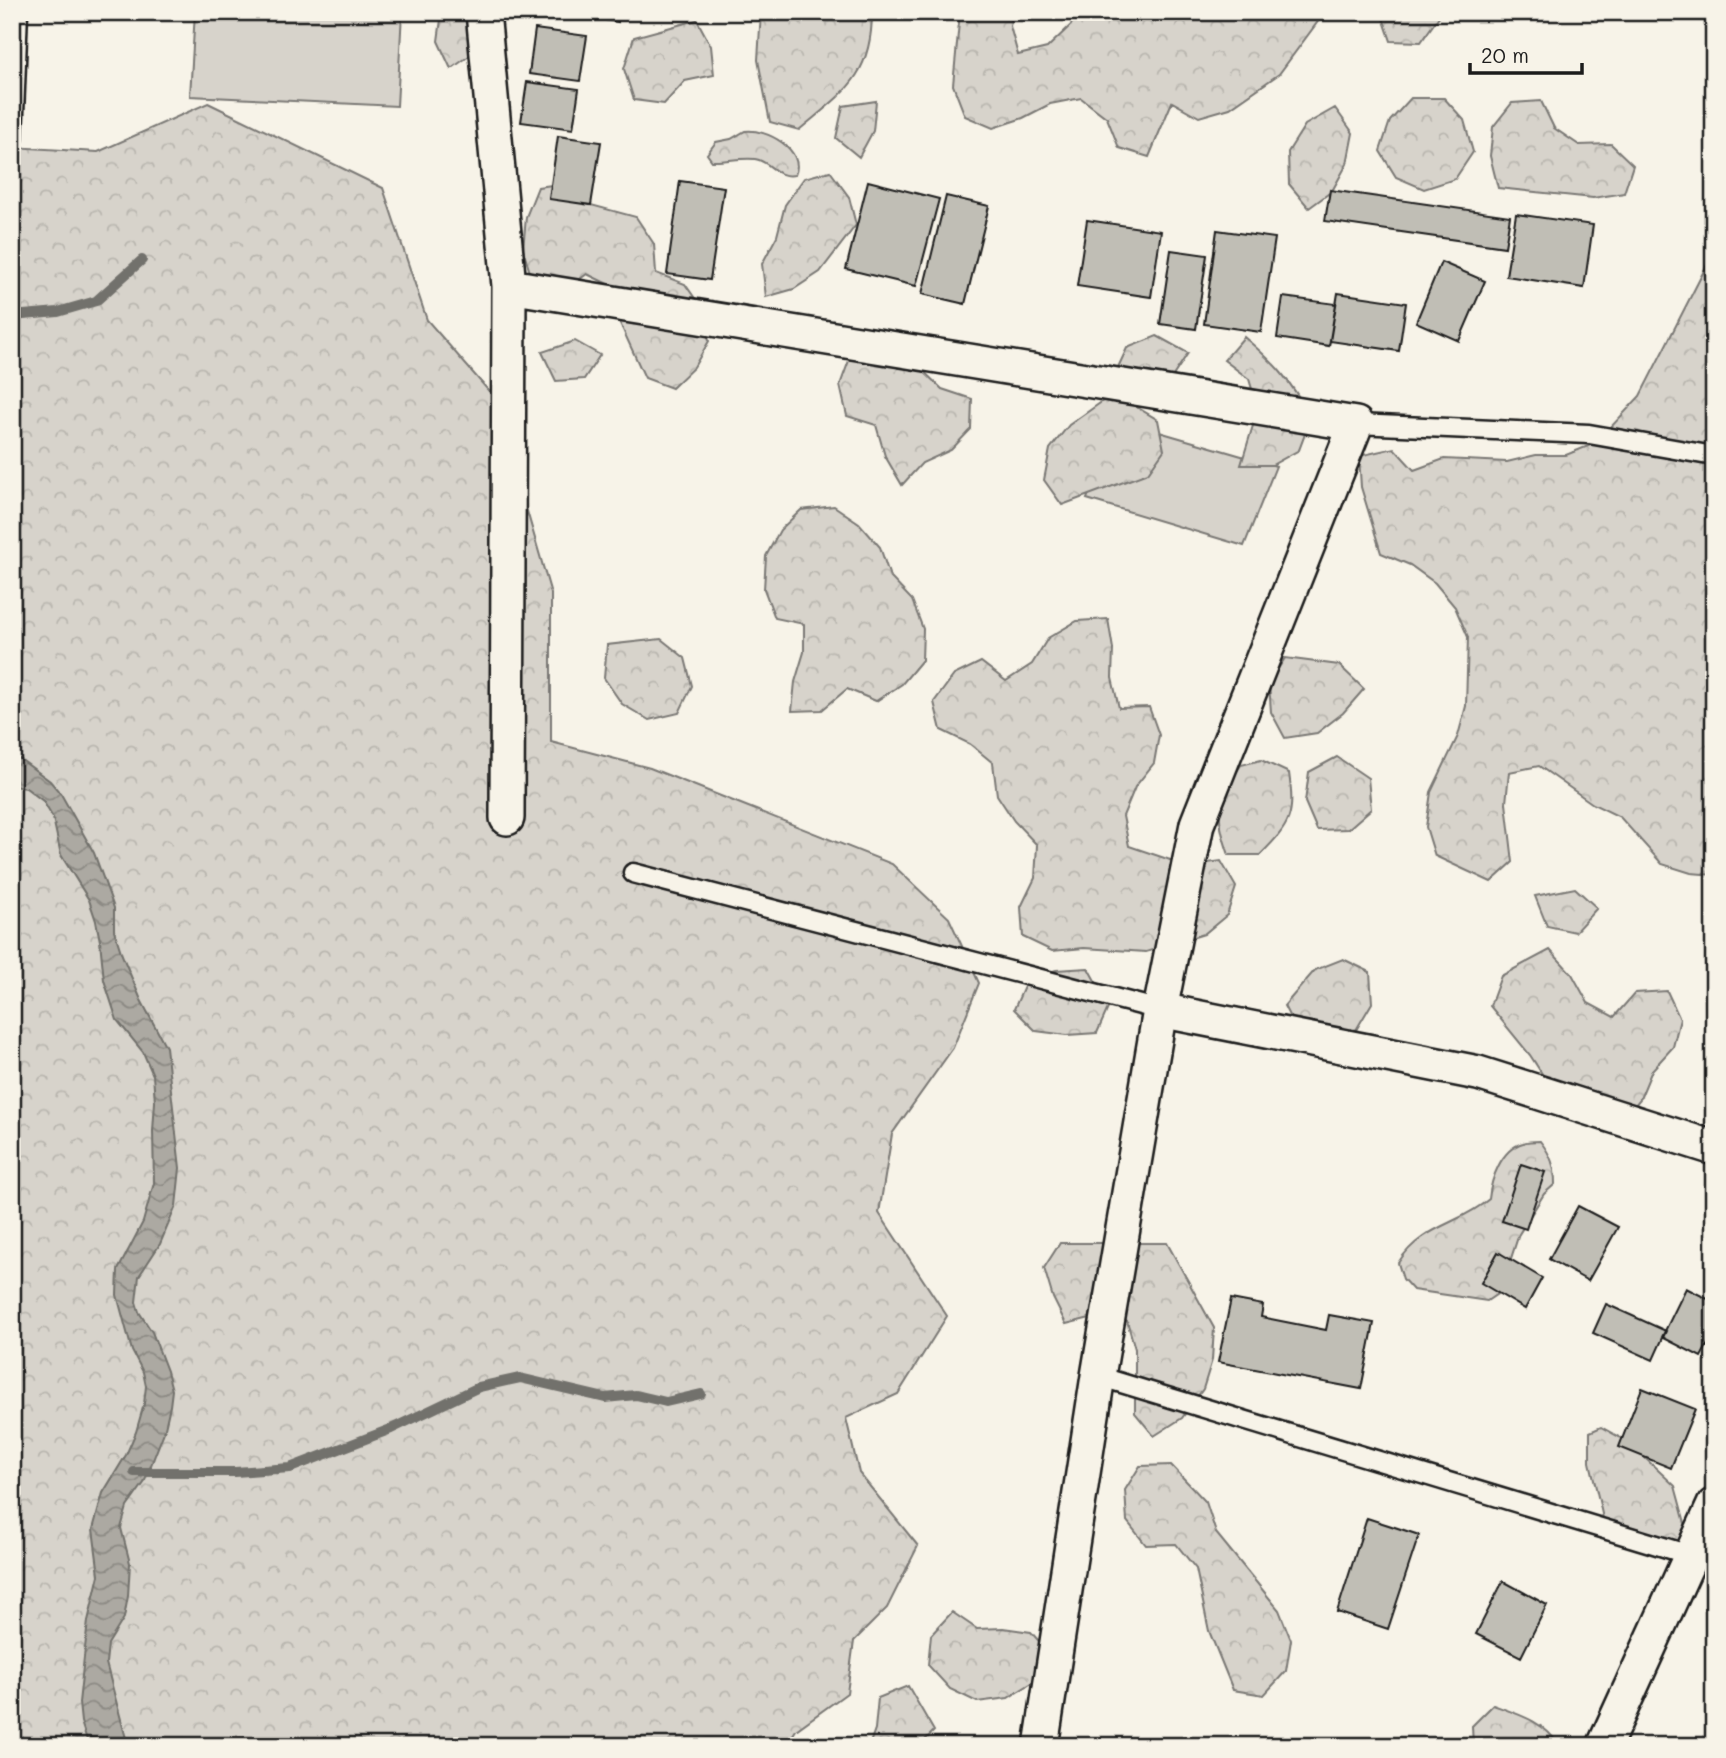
<svg xmlns="http://www.w3.org/2000/svg" width="1726" height="1758" font-family="Mali,sans-serif">
	<style>
		.green { fill: #d7d3cb; stroke: #7a7874; stroke-width: 2 }
		.forest { fill: url(#forest-crowns); stroke: #7a7874; stroke-width: 2 }
		.water { fill: url(#water-waves); stroke: #72716c; stroke-width: 2 }
		.lines { fill: none; stroke-linecap: round; stroke-linejoin: round }
		.stream { stroke: #72716c; stroke-width: 10 }
		.building { fill: #c0beb5; stroke: #1c1c1c; stroke-width: 2 }
		.service-casing { stroke: #1c1c1c; stroke-width: 23 }
		.minor-casing { stroke: #1c1c1c; stroke-width: 38 }
		.service { stroke: #f7f3e8; stroke-width: 18 }
		.minor { stroke: #f7f3e8; stroke-width: 33 }
	</style>
	<defs>
		<pattern id="forest-crowns" width="20" height="18" patternUnits="userSpaceOnUse" patternTransform="scale(1.75)"><rect width="20" height="18" fill="#d7d3cb"/><path d="M2 6a3 3 0 1 1 6 0M12 15a3 3 0 1 1 6 0" fill="none" stroke="#b8b5ae"/></pattern>
		<pattern id="water-waves" width="16" height="10" patternUnits="userSpaceOnUse" patternTransform="scale(1.75)"><rect width="16" height="10" fill="#aca9a2"/><path d="M0 5q4-4 8 0t8 0" fill="none" stroke="#8b8983"/></pattern>
	</defs>
	<rect width="100%" height="100%" fill="#f7f3e8"/>
	<filter id="ink" filterUnits="userSpaceOnUse"><feTurbulence type="fractalNoise" baseFrequency=".0143" numOctaves="2"/><feDisplacementMap in="SourceGraphic" scale="14" xChannelSelector="R" yChannelSelector="G"/><feConvolveMatrix kernelMatrix="1 2 1 2 8 2 1 2 1" color-interpolation-filters="sRGB"/></filter>
	<g filter="url(#ink)">
		<path class="green" d="M195,12H402L397,106L190,96Z
			M1118,420L1276,466L1244,546L1087,499Z"/>
		<path class="forest" d="M442,12H483L476,51L451,69L438,41Z
			M761,12H872C872,77 844,92 799,130L770,122L758,60Z
			M960,12H1013L1010,26L1018,55L1047,48L1071,25L1075,12H1325L1279,74L1230,108L1199,117L1172,102L1149,157L1119,148L1107,118L1081,98L1050,104L1023,118L993,128L965,116L953,85Z
			M1381,12H1442L1421,42L1391,41Z
			M697,20L711,46L714,75L685,81L664,104L634,100L624,69L634,37Z
			M1411,98H1444L1464,120L1473,152L1455,179L1424,189L1396,177L1380,151L1390,121Z
			M876,101L873,131L859,157L836,138L843,106Z
			M1541,101L1554,128L1579,145L1611,144L1633,165L1624,193L1593,198L1498,188L1490,156L1493,127L1512,103Z
			M208,103L383,188L427,320L494,397L551,594V742L650,768L892,864L949,918L979,983L953,1048L892,1134L879,1213L947,1316L898,1394L846,1418L859,1473L918,1546L887,1608L854,1641L847,1693L796,1730L786,1746H12V147L98,152Z
			M1335,108L1353,133L1347,164L1332,191L1309,208L1289,184L1288,152L1305,125Z
			M745,131C766,128 806,150 795,175C777,178 773,165 759,160C748,156 726,162 712,161L707,154L716,142L731,139Z
			M830,171L849,197L856,225L820,272L794,289L766,297L762,264L777,236L785,205L804,178Z
			M566,183L576,201L636,217L654,244L656,273L685,284L703,310L709,341L694,367L672,388L645,378L618,319L614,287L587,274L562,292L533,282L523,250L526,217L538,187Z
			M1714,251V875L1691,873L1662,864L1620,817L1593,804L1539,766L1509,772L1506,803L1513,862L1491,882L1435,856L1426,827L1431,792L1458,736L1466,706L1468,637L1455,607L1435,583L1410,565L1381,553L1361,487L1359,456L1394,448L1414,470L1444,459L1507,462L1536,455H1566L1596,443L1640,396Z
			M1157,336L1188,353L1171,379L1113,378L1127,348Z
			M1244,337C1276,364 1291,381 1311,418L1299,450L1272,465H1241L1258,409L1249,379L1224,360Z
			M575,341L600,355L584,379L556,381L542,352Z
			M854,347L920,368L942,389L972,399L971,429L951,450L922,463L902,485L885,456L876,425L847,416L840,385Z
			M1103,401L1133,405L1158,420L1164,450L1148,473L1062,505L1044,480L1050,449L1069,425Z
			M834,506L859,523L880,547L890,577L912,600L923,629L922,660L902,684L876,701L847,689L822,710L792,711L795,682L804,652V624L775,618L764,589L766,556L780,530L801,510Z
			M1108,619L1113,649L1112,678L1119,708L1149,707L1159,735L1154,763L1135,787L1123,816L1129,846L1188,866L1221,861L1236,887L1227,915L1204,934L1146,952L1084,948L1052,951L1023,937L1021,907L1035,878L1037,845L1014,821L997,795L993,763L970,744L941,730L934,702L954,675L981,662L1006,681L1032,664L1048,638L1077,621Z
			M661,639L685,658L692,686L679,713L649,720L622,704L604,678L607,645Z
			M1285,658L1339,665L1364,689L1343,713L1317,733L1285,738L1271,712L1269,683Z
			M1337,757L1368,778L1371,809L1348,829L1317,830L1305,802L1309,772Z
			M1261,760L1289,773C1295,816 1291,824 1260,855H1229C1214,812 1217,802 1241,765Z
			M1575,888L1597,908L1575,932L1547,926L1535,896Z
			M1550,950L1572,974L1588,1003L1614,1017L1635,993L1667,991L1680,1019L1673,1047L1652,1070L1640,1099L1621,1122L1564,1108L1530,1055L1490,1006L1501,976Z
			M1343,959L1370,972L1372,1003L1356,1030L1330,1042L1299,1035L1284,1006L1315,970Z
			M1088,968L1109,1006L1097,1033L1067,1035L1036,1031L1014,1009L1027,980L1056,970Z
			M1540,1141C1551,1155 1555,1166 1555,1184L1544,1194L1519,1234L1500,1292L1487,1301L1413,1290L1403,1279L1398,1263C1422,1225 1459,1225 1489,1199C1491,1179 1501,1149 1523,1143C1528,1141 1535,1141 1540,1141Z
			M1060,1243H1167L1214,1328L1212,1360L1203,1389L1182,1418L1154,1436L1135,1413V1349L1127,1321L1098,1316L1066,1324L1053,1298L1044,1268Z
			M1601,1427L1628,1442L1675,1486L1691,1545L1605,1527L1590,1462V1432Z
			M1171,1465L1206,1502L1216,1533L1279,1610L1291,1640L1286,1671L1264,1695L1233,1690L1209,1631L1196,1569L1176,1544L1146,1545L1127,1521L1125,1490L1140,1466Z
			M952,1612L977,1629L1003,1628L1031,1632L1051,1655L1035,1681L1008,1698L977,1702L950,1689L928,1665L931,1635Z
			M908,1686L934,1731L919,1746H869L875,1729L878,1698Z
			M1493,1705C1518,1714 1546,1722 1559,1746H1473L1472,1726Z"/>
		<path class="water" d="M12,757L20,759L50,781L61,794L94,853L114,908V930L122,955L141,1000L166,1047L171,1090L180,1168L176,1206L160,1244L139,1276L136,1302L139,1312L152,1332L167,1371L172,1390L170,1406L164,1432L144,1483L127,1507L121,1528L130,1563L128,1596L124,1618L108,1644L106,1663L128,1746H89L81,1722L79,1703L88,1621L99,1575L93,1529L103,1493L126,1455L136,1432L144,1404L146,1386L143,1372L132,1351L117,1295L118,1270L143,1222L154,1183L153,1131L155,1102L153,1075L143,1052L117,1020L104,980L100,941L96,921L89,900L61,855L53,818L43,801L26,788L12,786Z"/>
		<g class="lines">
			<path class="stream" d="M12,316L58,312L96,301L142,260
				M134,1472H235L290,1468L391,1429L479,1387L520,1378L605,1398L636,1395L666,1402L701,1394"/>
		</g>
		<path class="building" d="M555,12H619L618,22Z
			M535,29L587,36L580,81L529,74Z
			M527,82L579,89L573,129L521,122Z
			M558,136L601,142L591,205L549,199Z
			M680,181L724,187L710,280L667,274Z
			M868,181L939,199L916,286L846,269Z
			M1330,190L1510,216L1505,247L1325,221Z
			M946,196L989,206L965,304L922,294Z
			M1516,214L1593,225L1584,288L1506,276Z
			M1087,220L1161,231L1151,297L1077,286Z
			M1217,230L1275,238L1261,332L1204,324Z
			M1171,250L1207,255L1196,329L1160,324Z
			M1441,262L1485,281L1459,341L1416,322Z
			M1338,293L1406,303L1399,351L1330,341Z
			M1283,297L1336,304L1329,346L1277,338Z
			M1521,1164L1545,1172L1526,1229L1502,1221Z
			M1578,1206L1618,1227L1588,1281L1549,1259Z
			M1498,1252L1542,1278L1525,1309L1481,1283Z
			M1686,1288L1714,1302V1333L1701,1357L1662,1337Z
			M1231,1299L1263,1305L1261,1317L1326,1330L1329,1315L1374,1323L1361,1389L1218,1362Z
			M1606,1304L1666,1331L1653,1360L1593,1333Z
			M1642,1388L1695,1409L1671,1468L1619,1447Z
			M1367,1518L1419,1535L1388,1629L1337,1612Z
			M1503,1581L1547,1605L1521,1657L1476,1634Z"/>
		<g class="lines">
			<g class="service-casing">
				<path id="service" d="M13,139L18,12
					M1356,424L1589,434L1714,456
					M633,873L1160,1010
					M1098,1376L1690,1555"/>
			</g>
			<g class="minor-casing">
				<path id="minor" d="M483,12L509,286L507,818
					M509,286L1356,424L1197,824L1160,1010L1098,1376L1041,1746
					M1160,1010L1478,1073L1714,1148
					M1604,1746L1714,1505"/>
			</g>
			<use href="#service" class="service"/>
			<use href="#minor" class="minor"/>
		</g>
	</g>
	<rect width="1726" height="1758" fill="none" stroke="#f7f3e8" stroke-width="42"/>
	<rect x="21" y="21" width="1684" height="1716" fill="none" stroke="#1c1c1c" stroke-width="2.5" filter="url(#ink)"/>
	<path d="M1470 63v10h112v-10" fill="none" stroke="#1c1c1c" stroke-width="3.5"/>
	<text x="1481" y="63" font-size="21" fill="#1c1c1c" stroke="#f7f3e8" stroke-width="5" paint-order="stroke">20 m</text>
</svg>
